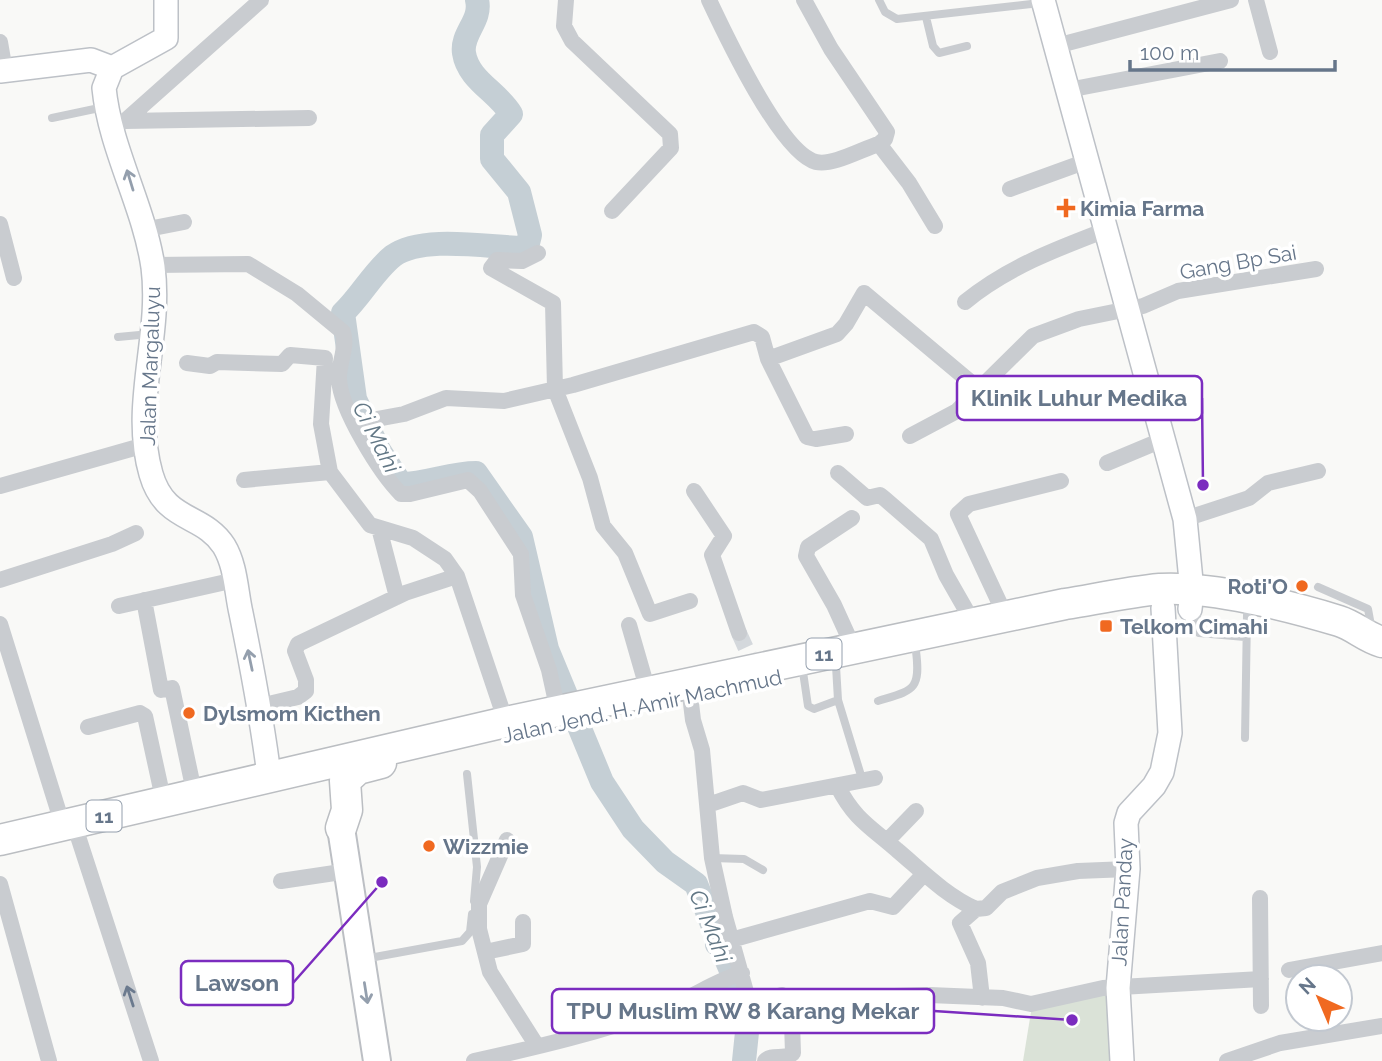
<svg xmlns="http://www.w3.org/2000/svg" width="1382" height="1061" font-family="Raleway,sans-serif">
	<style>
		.green { fill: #dae2d7 }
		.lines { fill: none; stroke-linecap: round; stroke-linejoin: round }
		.river { stroke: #c5cfd5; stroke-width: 24 }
		.street-tunnel { stroke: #d4d8dc; stroke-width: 16; stroke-dasharray: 16 8; stroke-linecap: butt }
		.secondary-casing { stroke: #bdc1c7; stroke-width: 26 }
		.primary-casing { stroke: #bcbfc4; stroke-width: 30 }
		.highway-casing { stroke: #bbbec2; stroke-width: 33 }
		.lane { stroke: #c9ccd0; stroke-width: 8 }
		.street { stroke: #c9ccd0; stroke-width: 16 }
		.secondary { stroke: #fff; stroke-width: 23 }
		.primary { stroke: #fff; stroke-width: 26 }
		.highway { stroke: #fff; stroke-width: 30 }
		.oneway { stroke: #949fad }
		.oneway2 { stroke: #6b7a8e }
		.poi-dot { fill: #f06920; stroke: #fff; stroke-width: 2.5 }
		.labels { text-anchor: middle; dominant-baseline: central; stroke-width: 7; stroke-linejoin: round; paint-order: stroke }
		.shield { fill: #fff; stroke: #949fad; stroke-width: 2 }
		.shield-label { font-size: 19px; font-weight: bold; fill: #66768a }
		.poi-label { font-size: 21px; font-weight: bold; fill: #66768a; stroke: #fff; text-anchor: start }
		.street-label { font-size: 21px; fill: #66768a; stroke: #fff }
		.water-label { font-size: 23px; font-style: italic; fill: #627785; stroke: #fff }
		.leader { fill: none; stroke: #7b2cbf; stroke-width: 2.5 }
		.callout-dot { fill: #7b2cbf; stroke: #fff; stroke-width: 2.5 }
		.callout { fill: #fff; stroke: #7b2cbf; stroke-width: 2.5 }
		.callout-label { font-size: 23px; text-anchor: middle; font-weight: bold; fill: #66768a }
	</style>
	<rect width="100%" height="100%" fill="#f9f9f7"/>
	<path class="green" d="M1114,990L1118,1061H1023L1032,1006Z"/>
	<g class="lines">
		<path class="river" d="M477,0C482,21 461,33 464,53C468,80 498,92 511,114L492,135V159L519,192L530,235L528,243L522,248C487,247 422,235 393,256C374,271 361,296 343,313L355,399L379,450L401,484C427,484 450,473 476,473L521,537L547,649L602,782L633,829L665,862L696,884L718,939L717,944L721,947L749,1013L744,1061"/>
		<path class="street-tunnel" d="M739,633L749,655"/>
		<g class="secondary-casing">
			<path id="secondary" d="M166,0V38L112,68L104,88C110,149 144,206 153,267C162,336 131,405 151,474C165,523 203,513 224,546C236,566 236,591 241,613C252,667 262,720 269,775
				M1043,0L1185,519L1192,591L1190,609
				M0,71L91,60L112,68
				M1122,1061L1118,988L1128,869L1126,823L1129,813L1154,786L1162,772L1170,733L1163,608"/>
		</g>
		<g class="primary-casing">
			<path id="primary" d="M341,828L377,1061"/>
		</g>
		<g class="highway-casing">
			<path id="highway" d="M341,828L347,810L345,781L358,769L381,763
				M0,840L506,722L1065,604C1096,599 1128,592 1160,589C1211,586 1290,606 1339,621C1355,626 1365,637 1382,642"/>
		</g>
		<path class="lane" d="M879,0L885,12L897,19L1040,3
			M926,17L933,46L939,53L967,46
			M52,118L104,107
			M118,337L150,334
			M1318,587L1368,609L1372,631
			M1196,610L1199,633L1245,637
			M803,672L808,706L814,709L838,700L836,666
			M838,700L863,782
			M878,701C913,690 921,691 916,651
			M1245,738L1247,615
			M467,774L477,867L474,901
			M712,858L744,859L763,870
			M364,959L462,941L470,932L472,914"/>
		<path class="street" d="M566,0L564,26L572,41L670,134L671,148L612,211
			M709,0C725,34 781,153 816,162C833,166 862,149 879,144L885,139L887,132L831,49L804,0
			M1256,0L1270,52
			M0,42L5,71
			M1056,46L1231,0
			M1068,90L1220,61
			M125,121L309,118
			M113,125L125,121L261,0
			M879,144L909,183L935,226
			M1010,189L1087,161
			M0,224L14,278
			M143,230L184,222
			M538,253L522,261L497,260L491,268L553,303L555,389L590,478L603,526L625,553L650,614L690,601
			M153,265L248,264L297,294L343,332C348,347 338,364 339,380C341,410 380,473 401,494H410L468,480L480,491L521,554L523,595L549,670L558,711
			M965,302C1006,268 1056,249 1106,230
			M768,359L807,437L816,439L846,434
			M187,363L210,366L217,362L282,364L290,355L325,358L321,424L330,472L370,525L413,538L445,559L457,576L506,722
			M355,423L404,414L446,398L504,401L573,385L754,332L762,337L768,359L837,334L846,324L864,293L981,391
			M910,436L957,411L1033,336L1079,319L1143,306L1178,291L1316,269
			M1107,463L1162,440
			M838,473L867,498L880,495L885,499L931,539L946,575L974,624
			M244,480L330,472
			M0,486L145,445
			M694,491L724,536L712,555L739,633
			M852,518L808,547L806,556L834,605L854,649
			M1185,519L1249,498L1268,483L1318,471
			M379,528L397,597
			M0,580L112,544L136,533
			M144,600L161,690L172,688L195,796
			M119,606L235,580
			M1006,617L958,514L969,504L1061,481
			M0,624L63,826
			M629,625L648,691
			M690,695L693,720L702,750L712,858L725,917L746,992L755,1002L782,995L792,1023L793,1053C784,1061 772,1053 765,1061
			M260,706L298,697L306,691V680L295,651L298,644L405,593L457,576
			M88,727L140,713L145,716L164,803
			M838,787C855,820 871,827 897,850C922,871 945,895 976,909
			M708,805L743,793L761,800L875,778
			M74,824L151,1061
			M507,840L479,904V929L490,972L537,1046
			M887,841L916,811
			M281,881L348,871
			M0,884L49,1061
			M1260,898L1261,1006
			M731,940L870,901L893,907L923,875
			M485,952L523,944V922
			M1289,970L1382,953
			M982,998L978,963L960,923L976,909L986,908L1002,892L1037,878L1078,871L1128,869
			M792,1023L859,997L929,995L1003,998L1031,1004L1103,988L1261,979
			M474,1061C538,1047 602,1032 663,1009C690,999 715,981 742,973
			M1227,1061L1280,1043L1382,1026"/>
		<use href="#secondary" class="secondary"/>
		<use href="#primary" class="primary"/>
		<use href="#highway" class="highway"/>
	</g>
	<defs><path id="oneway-shaft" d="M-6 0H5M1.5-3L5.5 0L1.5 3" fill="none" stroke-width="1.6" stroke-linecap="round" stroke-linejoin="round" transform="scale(1.75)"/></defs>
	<g class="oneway">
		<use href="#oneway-shaft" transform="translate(130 180) rotate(-107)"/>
		<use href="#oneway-shaft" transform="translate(250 660) rotate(-102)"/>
		<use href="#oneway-shaft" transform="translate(366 993) rotate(81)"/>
	</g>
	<use class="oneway2" href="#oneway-shaft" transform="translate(130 996) rotate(-108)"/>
	<g class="poi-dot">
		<path d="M1062.5 197.5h7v7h7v7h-7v7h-7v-7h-7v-7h7z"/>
		<circle cx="1302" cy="586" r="7"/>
		<rect x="1099" y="619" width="14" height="14" rx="3.5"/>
		<circle cx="189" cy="713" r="7"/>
		<circle cx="429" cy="846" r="7"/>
	</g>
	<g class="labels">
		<g class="shield">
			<rect x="806.5" y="638.5" width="35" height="31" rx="5"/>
			<rect x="86.5" y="800.5" width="35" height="31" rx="5"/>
		</g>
		<g class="shield-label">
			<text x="824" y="654">11</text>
			<text x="104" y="816">11</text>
		</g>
		<g class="poi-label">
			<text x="1080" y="208">Kimia Farma</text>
			<text x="1288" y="586" text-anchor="end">Roti'O</text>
			<text x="1120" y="626">Telkom Cimahi</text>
			<text x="203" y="713">Dylsmom Kicthen</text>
			<text x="443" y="846">Wizzmie</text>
		</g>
		<g class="street-label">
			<text transform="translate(1238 262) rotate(-10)">Gang Bp Sai</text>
			<text transform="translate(150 366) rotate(-88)">Jalan Margaluyu</text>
			<text transform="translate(642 706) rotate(-12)">Jalan Jend. H. Amir Machmud</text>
			<text transform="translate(1122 902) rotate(-87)">Jalan Panday</text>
		</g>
		<g class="water-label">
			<text transform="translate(377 437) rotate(63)">Ci Mahi</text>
			<text transform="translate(711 926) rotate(68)">Ci Mahi</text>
		</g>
	</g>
	<path class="leader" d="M1203 485L1202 398M382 882L293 983M1072 1020L934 1011"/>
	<g class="callout-dot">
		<circle cx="1203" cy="485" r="7"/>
		<circle cx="382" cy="882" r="7"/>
		<circle cx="1072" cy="1020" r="7"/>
	</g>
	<g class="callout">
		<rect x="957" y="376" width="245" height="44" rx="7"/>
		<rect x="181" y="961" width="112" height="44" rx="7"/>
		<rect x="552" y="989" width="382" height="44" rx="7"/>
	</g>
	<g class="callout-label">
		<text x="1079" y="406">Klinik Luhur Medika</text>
		<text x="237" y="991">Lawson</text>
		<text x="743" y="1019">TPU Muslim RW 8 Karang Mekar</text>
	</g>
	<g transform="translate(1319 998) rotate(316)"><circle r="33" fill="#ffffff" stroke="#c2c8d0" stroke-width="2"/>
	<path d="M0-5L12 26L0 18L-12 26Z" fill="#f06920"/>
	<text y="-10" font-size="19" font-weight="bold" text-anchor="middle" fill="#66768a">N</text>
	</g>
	<path d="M1130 60v10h205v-10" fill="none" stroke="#66768a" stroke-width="3.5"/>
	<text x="1140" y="60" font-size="21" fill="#66768a" stroke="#ffffff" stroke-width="5" paint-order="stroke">100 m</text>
</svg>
